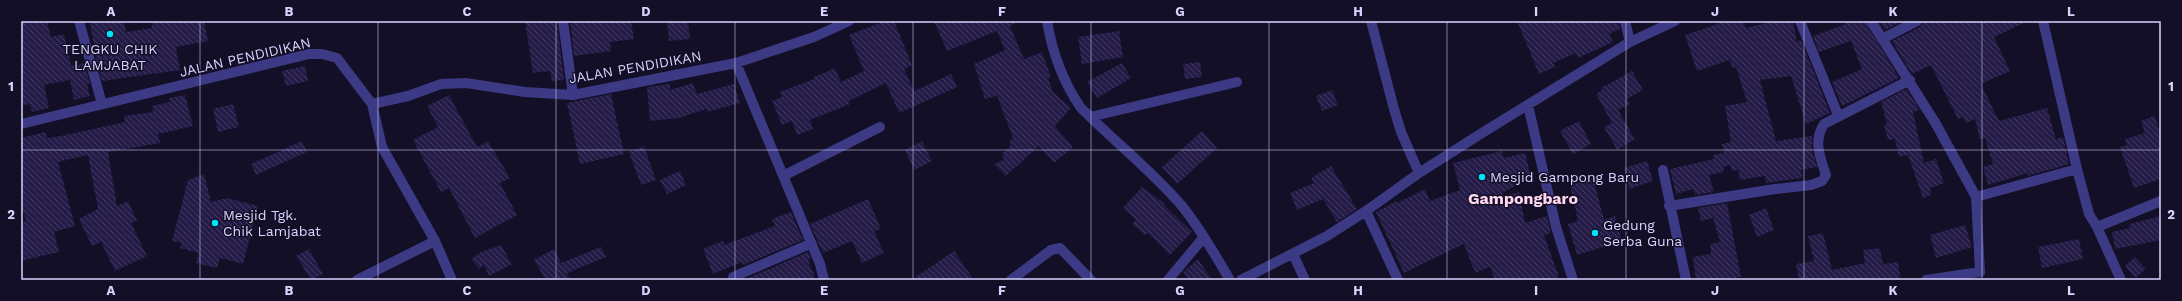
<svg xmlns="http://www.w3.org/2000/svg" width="2182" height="301" font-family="'Work Sans',sans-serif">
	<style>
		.building { fill: url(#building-back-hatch) }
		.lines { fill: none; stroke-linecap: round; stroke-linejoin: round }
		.minor { stroke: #3d3a85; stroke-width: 10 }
		.grid { fill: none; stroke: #d9d4ff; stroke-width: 1; stroke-opacity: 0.55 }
		.poi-dot { fill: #00e5ff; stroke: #130f26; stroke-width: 1.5 }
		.labels { text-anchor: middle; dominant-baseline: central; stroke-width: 3; stroke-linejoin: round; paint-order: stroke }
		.poi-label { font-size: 14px; fill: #d9d4ff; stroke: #130f26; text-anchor: start }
		.street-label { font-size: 14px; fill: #d9d4ff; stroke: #130f26 }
		.quarter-label { font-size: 16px; font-weight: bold; fill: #ffd6f0; stroke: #130f26 }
		.neatline { fill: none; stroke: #d9d4ff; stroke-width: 1.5 }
		.grid-label { font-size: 13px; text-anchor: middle; font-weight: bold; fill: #d9d4ff }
	</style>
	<defs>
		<pattern id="building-back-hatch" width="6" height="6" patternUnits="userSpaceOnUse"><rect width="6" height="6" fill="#241b47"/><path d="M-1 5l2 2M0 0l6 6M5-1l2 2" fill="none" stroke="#433b63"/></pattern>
	</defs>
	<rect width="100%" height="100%" fill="#130f26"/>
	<path class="building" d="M21,21H47L51,37L64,34L71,66L84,63L90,83L87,84L90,96L74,100L70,80L44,85L49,108L32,112L30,104L21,106Z
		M90,21H124L126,32L152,28V21H204L208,41L176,47L180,70L102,81L96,60Z
		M525,21H557L564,80L552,81L550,71L533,73Z
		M570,21H631L634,39L610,42L611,51L574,56Z
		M667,21H688L690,39L669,41Z
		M885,21H894L912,65L904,69L914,91L951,74L957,87L899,113L886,83L849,101L850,104L810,120L813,129L797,135L792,121L782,125L772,101L782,97L780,92L814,79V77L835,68L841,82L864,71L849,35Z
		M934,21H1020L1010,26L1024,59L1042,52L1051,77L1048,78L1053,92L1071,108L1055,126L1073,147L1054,163L1039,146L1006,176L994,164L1004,160L1002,154L1011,145L1009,142L1013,138L997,96L985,99L974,64L1005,50L997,31L947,51Z
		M1517,21H1619L1620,29L1609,34L1613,42L1578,58L1576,53L1553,63L1555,67L1539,74Z
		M1717,21H1743L1746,28L1775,21H1793L1797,42L1801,40L1830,113L1806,124L1791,76L1760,80L1776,141L1812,136V150L1817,167L1801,170L1802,178L1766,183L1765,176L1740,180L1738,170L1732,171L1730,165L1723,167L1724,172L1709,175L1714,192L1695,195L1693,189L1676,194L1670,169L1714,159L1713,155L1724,153L1722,144L1731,142L1725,106L1747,102L1736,67L1732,68L1730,60L1697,71L1685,35L1718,24Z
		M1844,21H1865L1899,78L1842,106L1832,82L1862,69L1851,41L1819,52L1813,36L1846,24Z
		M1879,21H1903L1885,30Z
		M1923,21H2028L1994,37L2010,71L1981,84L1999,121L2047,108L2056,139L2063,137L2069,164L2028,176V173L1988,185L1983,167L1993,164L1985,138L1980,139L1975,119L1966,123L1963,117L1958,119L1931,65L1912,74L1892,41L1920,27Z
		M1119,31L1123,57L1082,64L1078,37Z
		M1200,62L1202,77L1185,79L1183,64Z
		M1122,63L1131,78L1097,98L1087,82Z
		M305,66L308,81L286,86L282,71Z
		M1632,71L1643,90L1627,99L1630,104L1618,110L1635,139L1617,150L1604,127L1612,123L1596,94L1602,90L1601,88Z
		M693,83L697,94L734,84L740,103L707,112L706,109L679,118L650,121L647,87L670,84V90Z
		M1906,89L1920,110L1913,112L1924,163L1936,159L1944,183L1930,188L1931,195L1923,198L1908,155L1899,157L1895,139L1888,140L1884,125L1887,124L1881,102Z
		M1332,90L1338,105L1322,111L1316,96Z
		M611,94L624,154L580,164L567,103Z
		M185,95L193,126L158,134L160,143L108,152L117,206L128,201L137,221L131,223L147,256L115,271L101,242L92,246L79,219L98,209L88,155L58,162L75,226L54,232L59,252L21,261V223L26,221L21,204V138L45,132L47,138L61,136L125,122L124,116L153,112L152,106L170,102L169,98Z
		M449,95L477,147L488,141L510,178L500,183L517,215L475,238L449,188L441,192L413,140L438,127L427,106Z
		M233,104L239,127L218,132L213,109Z
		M2155,116L2161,136V179L2134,188L2120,147L2127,145L2125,139L2145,133L2141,121Z
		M1579,121L1591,144L1573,154L1560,131Z
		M1202,131L1217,148L1177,184L1162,167Z
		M302,141L307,152L256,175L251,164Z
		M922,141L932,161L914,170L905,150Z
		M644,146L656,180L641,185L629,152Z
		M1502,151L1504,158L1525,153L1531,177L1502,193L1503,196L1519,192L1525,223L1547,216L1551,233L1544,235L1559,277L1552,280H1495L1490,267L1475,273L1464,244L1404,273L1376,212L1396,201L1397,203L1425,189L1430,201L1460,190L1453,163Z
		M1647,161L1653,181L1629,189L1624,168Z
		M1331,166L1357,209L1337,222L1323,199L1297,210L1290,193L1314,183L1311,178Z
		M680,171L686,185L667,194L660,180Z
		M204,174L211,202L227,198L258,206L243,264L220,258L217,268L196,263L199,253L180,248L182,243L172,241L188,180Z
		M1593,178L1604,220L1615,216L1622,241L1577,255L1568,224L1578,221L1570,185Z
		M1142,187L1165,204L1164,205L1192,232L1170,255L1148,233L1145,235L1132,224L1136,220L1123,208Z
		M868,199L881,229L874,231L884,253L862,263L852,241L823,253L810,224Z
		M1727,203L1741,277L1724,280H1696L1693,257L1711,254L1710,244L1720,242L1713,218L1701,221L1698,208Z
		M1766,208L1774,230L1757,237L1749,215Z
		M791,212L803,240L743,265L742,262L713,274L703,249L723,241L724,245L775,226L772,219Z
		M2161,216V240L2115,249L2112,232L2130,228L2129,224Z
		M1965,225L1972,247L1936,258L1930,235Z
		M1823,233L1832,270L1865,263L1863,250L1880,248L1883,264L1898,262L1901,280H1799L1796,264L1814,261L1808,236Z
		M2079,239L2083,259L2042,268L2038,247Z
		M501,245L512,264L489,276L484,265L479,269L471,259L481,252Z
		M601,247L606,257L567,273L571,280H546L534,260L554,249L561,263Z
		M309,249L323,274L311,280L296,256Z
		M954,251L974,280H911Z
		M808,252L811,258L808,260L816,280H749L748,278Z
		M2135,257L2146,269L2135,278L2125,266Z
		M1198,259L1212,280H1189L1183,272Z"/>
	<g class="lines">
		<path class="minor" d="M79,21L102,104
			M563,21L573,95
			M1047,21C1052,51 1063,82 1081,108C1114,141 1151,170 1182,206C1200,228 1215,255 1230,280
			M1371,21L1394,109L1401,132L1419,173
			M1625,21L1630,42
			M1800,21L1838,115
			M1871,21L1936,124L1976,197L1980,272L1926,280
			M2043,21L2077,169L2089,214L2097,227L2161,201
			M1882,39L1917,21
			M736,63L820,264L824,280
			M1528,105L1556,227L1573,280
			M1090,117L1237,82
			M21,124L309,54H322L337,58L372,104L408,96L441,84L466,83L525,92L573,95L736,63L814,37L849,21
			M1663,170L1686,280
			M783,176L880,127
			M1976,197L2077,169
			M1669,206L1775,189L1811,185L1822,181L1826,175C1820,157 1813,141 1824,124L1910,80
			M1366,211L1398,280
			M2097,227L2121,280
			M435,241L452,280
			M1293,254L1305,280
			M733,277L810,244
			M357,280L435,241L382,147L372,104
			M1011,280L1051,250L1060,248L1091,280
			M1168,280L1204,237
			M1241,280L1327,236L1366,211L1419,173L1482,133L1630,42L1675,21"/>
	</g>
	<path class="grid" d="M200,21V280M378,21V280M556,21V280M735,21V280M913,21V280M1091,21V280M1269,21V280M1447,21V280M1626,21V280M1804,21V280M1982,21V280M21,150H2161"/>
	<g class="poi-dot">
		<circle cx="110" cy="34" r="4"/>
		<circle cx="1482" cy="177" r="4"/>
		<circle cx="215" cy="223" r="4"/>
		<circle cx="1595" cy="233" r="4"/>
	</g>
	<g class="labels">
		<g class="poi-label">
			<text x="110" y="49" text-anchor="middle">TENGKU CHIK<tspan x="110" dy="16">LAMJABAT</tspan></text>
			<text x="1490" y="177">Mesjid Gampong Baru</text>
			<text x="223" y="215">Mesjid Tgk.<tspan x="223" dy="16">Chik Lamjabat</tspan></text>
			<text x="1603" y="225">Gedung<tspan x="1603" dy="16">Serba Guna</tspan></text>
		</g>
		<g class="street-label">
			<text transform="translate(245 57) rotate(-13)">JALAN PENDIDIKAN</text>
			<text transform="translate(635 67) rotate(-10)">JALAN PENDIDIKAN</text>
		</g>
		<g class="quarter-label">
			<text x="1523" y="198">Gampongbaro</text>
		</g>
	</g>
	<rect width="2182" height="301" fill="none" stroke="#130f26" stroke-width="44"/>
	<rect x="22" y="22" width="2138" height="257" class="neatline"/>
	<g class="grid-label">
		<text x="111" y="16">A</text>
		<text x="289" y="16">B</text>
		<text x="467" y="16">C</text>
		<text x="646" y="16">D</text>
		<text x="824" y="16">E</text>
		<text x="1002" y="16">F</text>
		<text x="1180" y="16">G</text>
		<text x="1358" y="16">H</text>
		<text x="1536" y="16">I</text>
		<text x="1715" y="16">J</text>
		<text x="1893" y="16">K</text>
		<text x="2071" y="16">L</text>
		<text x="11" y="91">1</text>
		<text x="2171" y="91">1</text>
		<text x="11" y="219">2</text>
		<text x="2171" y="219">2</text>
		<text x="111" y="295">A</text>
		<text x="289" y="295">B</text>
		<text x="467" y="295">C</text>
		<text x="646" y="295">D</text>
		<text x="824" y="295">E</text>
		<text x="1002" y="295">F</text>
		<text x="1180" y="295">G</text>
		<text x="1358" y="295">H</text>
		<text x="1536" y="295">I</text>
		<text x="1715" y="295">J</text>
		<text x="1893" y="295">K</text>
		<text x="2071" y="295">L</text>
	</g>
</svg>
